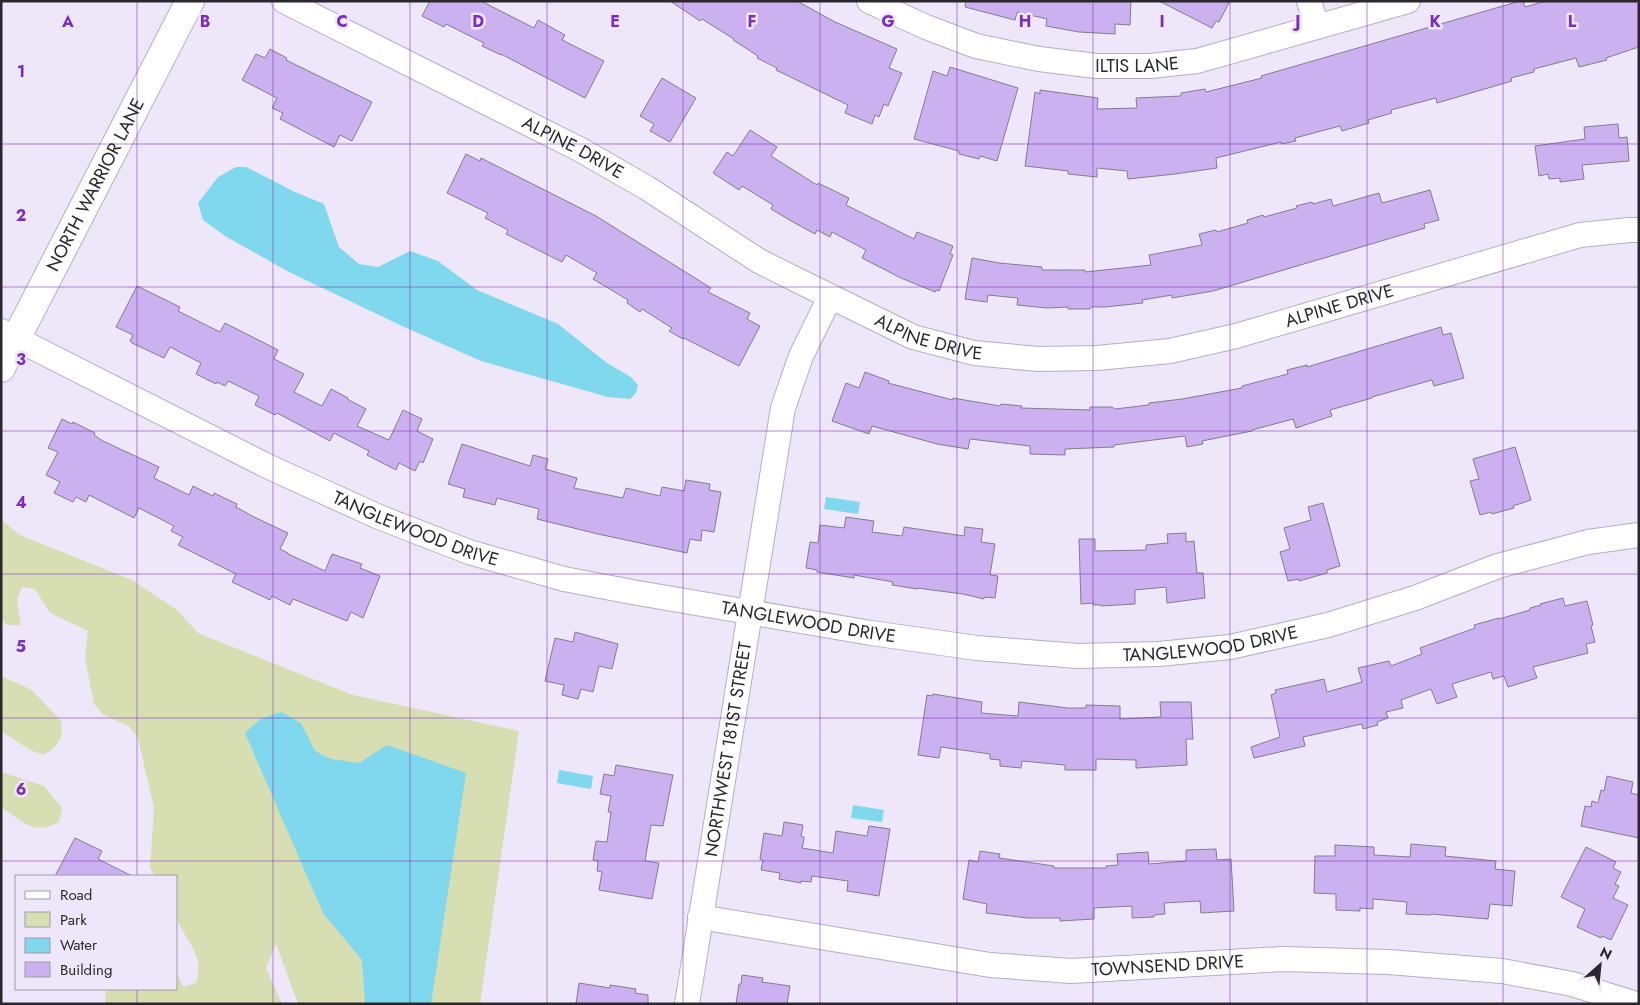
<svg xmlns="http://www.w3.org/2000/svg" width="1640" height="1005" font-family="Jost,sans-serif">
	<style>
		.green { fill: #d7deb2 }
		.water { fill: #7fd8ed }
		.building { fill: #cbb1ef; stroke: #837c8d }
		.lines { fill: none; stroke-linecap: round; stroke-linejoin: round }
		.minor-casing { stroke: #b5aec0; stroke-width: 26 }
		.tertiary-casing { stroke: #b5aec0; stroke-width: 30 }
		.minor { stroke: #fff; stroke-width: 24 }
		.tertiary { stroke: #fff; stroke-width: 28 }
		.grid { fill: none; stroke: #7b2cbf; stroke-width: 1; stroke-opacity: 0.55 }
		.labels { text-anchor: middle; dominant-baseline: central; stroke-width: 5; stroke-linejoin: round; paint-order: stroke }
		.street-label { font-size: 18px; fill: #2a272e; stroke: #eee7fa }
		.grid-label { font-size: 16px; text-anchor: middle; font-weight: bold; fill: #7b2cbf; stroke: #eee7fa; stroke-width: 5; stroke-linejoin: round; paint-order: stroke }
	</style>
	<rect width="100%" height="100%" fill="#eee7fa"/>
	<path class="green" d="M1,520L20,535L132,580L177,610L198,633L353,695L519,731L480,1004H298L276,944L266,968L282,1004H105L106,989H176V971L183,987L196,983C205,954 187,944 177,919C173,909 176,887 176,876H155L150,868L154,808L138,738L129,726L104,715L94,704L85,658L88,631L50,613L35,589L22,587L17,600L21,625H7L1,619Z
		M1,676L32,690L61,721L62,735L55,747L44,755L30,750L1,731Z
		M1,772L44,786L62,808L59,822C33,836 24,822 1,807Z"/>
	<path class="water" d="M236,167H246L295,192L324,204L339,247L359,264L378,267L410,251L438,261L477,290L558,324L607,363L631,377L638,385L636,393L630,399L608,397L481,361L402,326L289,272L225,236L203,220L198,203L218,177Z
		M826,497L860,502L858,514L824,509Z
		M281,712L301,723L315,751L331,759L359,763L387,745L466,773L431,1004H365L362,960L323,913L245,733L259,720Z
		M559,770L593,776L591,789L557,783Z
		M853,805L884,810L882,822L851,818Z"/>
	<path class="building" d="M430,1H481L534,28L538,20L565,35L562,40L604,61L585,98L501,54V55L482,46L484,43L446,24L444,27L422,16Z
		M670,1H797L835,22L897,49L889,68L902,73L888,106L884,104L879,117L875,115L872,124L845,113L848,105L776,70L777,68L757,58L758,56L733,40L734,39L702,19L700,21Z
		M966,1H1131L1130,25L1115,24V34L1079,32L1046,26L1047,19L1017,12L1015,20L965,7Z
		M1159,1H1230L1219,22L1216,21L1212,28Z
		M1520,1H1523L1525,7L1546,1H1639V47L1606,58L1607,60L1579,67L1576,58L1534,69V72L1511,78L1512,81L1437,103L1436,98L1391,110L1392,113L1368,120L1369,123L1342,131L1340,126L1295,138L1296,141L1281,144V142L1216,158L1217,168L1175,174L1128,179L1127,171L1097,168V177L1068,174V171L1025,166L1035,92L1040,94V90L1098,98L1097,109L1137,108L1136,98L1181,96V93L1205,89L1206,92L1262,78L1261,76Z
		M270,49L287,58L286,60L372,102L352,141L340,135L334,147L280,119L283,113L272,108L277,98L242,80L256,54L265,58Z
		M950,67L1018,88L997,161L980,156L979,159L959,154V151L914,139L933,71L947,76Z
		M662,78L696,98L670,142L650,131L654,124L640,116Z
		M1618,124L1619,138L1627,137L1629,161L1582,165L1584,179L1560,182V178L1549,179L1548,174L1539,176L1535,146L1585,139L1584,127Z
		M750,130L777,147L771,156L817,185L818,183L849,198L846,205L914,239L917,232L953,246L950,254L953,255L939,291L936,290L935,292L901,278L862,258L866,250L832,232L830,237L817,230L815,234L793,222L771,209L773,205L742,186L739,190L713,173L727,152L733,156Z
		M466,154L480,161L481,158L596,216L711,288L708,292L750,313L747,319L760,326L739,366L684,338L683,339L669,331L672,328L642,309L640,312L627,303L628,300L593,279L597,273L566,255L562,262L506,234L508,230L485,218L488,213L447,193Z
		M1430,190L1439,220L1424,224L1425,228L1213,291L1172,298V295L1142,300L1143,303L1105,307H1091L1090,309H1068V307L1047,308L1017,305L1018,298L988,295L987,302L965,299L972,258L999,263L1042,267V270H1085V272L1151,265L1149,255L1202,245L1199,234L1216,230L1217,232L1248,223L1247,220L1263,215L1264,217L1297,208L1296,206L1312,202L1313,204L1331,199L1333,206L1379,193L1382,203Z
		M137,286L180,307L178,311L220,332L225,323L278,350L274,359L304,374L294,392L322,406L331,389L348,398L347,399L366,409L357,426L389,440L403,410L422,419L417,431L433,439L423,463L420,461L415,471L399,463L396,470L367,455L369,451L334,433L330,441L277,413L275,415L255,405L259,396L228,381L225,386L217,382L216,384L196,374L201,363L170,347L164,358L132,343L130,341L133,335L116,327Z
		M1441,327L1443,335L1451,333L1464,378L1434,386L1432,380L1372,397V398L1330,410L1332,416L1296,428L1293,419L1252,430V431L1202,441L1203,444L1187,447L1185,436L1114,445V447L1065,449V455L1030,454V446L970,439L968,449L937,444L872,426L869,434L832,421L846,383L859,388L865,372L889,381L888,383L953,400V398L1000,406L1001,404L1022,406L1021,408L1090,410V407H1112L1115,409L1149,405V403L1182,399L1242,388V386L1288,374L1287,370L1307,365V367Z
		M62,419L72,424L73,422L95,433L94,435L103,441L159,467L154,478L189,495L193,486L213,496L214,493L237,504L236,507L252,516L288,533L280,549L288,553V554L325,571L332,554L362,564L360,568L380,576L363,618L351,612L347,621L293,599L290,605L272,596L270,600L232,582L236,574L178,545L183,537L171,531L174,526L139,508L134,518L89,495L86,502L76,497L73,502L54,493L60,482L46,475L58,452L48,448Z
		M462,444L530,466L533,455L548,459L545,469L577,478L574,488L623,498L626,488L660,496L662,487L684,491L686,480L710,484L709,490L721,492L714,532L702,530L701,541L690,539L687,553L598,534L537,519L539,509L497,498L495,505L463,497L465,489L448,484Z
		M1515,447L1531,500L1513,506L1514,508L1492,514L1491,512L1480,515L1470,481L1479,479L1473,459Z
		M1323,503L1340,566L1327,570V573L1299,581V579L1288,581L1280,552L1290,549L1284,528L1311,520L1308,507Z
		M846,517L874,521L872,532L902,536L904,527L964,536L965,527L983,529L981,542L995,544L990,575L998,576L995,598L984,597V599L963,594L917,588V589L892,585L893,582L854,575V578L817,572V570L806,568L810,542L818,543L820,525L844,528Z
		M1186,533V542L1194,541L1197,573H1203L1205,598L1167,603L1166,587L1135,590V604L1101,606V605H1093L1094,603L1081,604L1079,539H1095V551L1146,550V545L1168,543L1167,534Z
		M1563,598L1565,606L1587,601L1593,625L1591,626L1595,642L1586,644L1588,653L1533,667L1537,678L1508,687L1504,676L1493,679L1491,672L1452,684L1457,697L1437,704L1431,689L1401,700L1403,708L1386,712L1388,718L1377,722L1378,725L1363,729L1362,724L1303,737L1305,746L1254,758L1251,747L1280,737L1271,695L1276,693L1275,690L1324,679L1327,692L1362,682L1358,668L1389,661L1391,666L1422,654L1420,648L1475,628L1474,625L1499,618V619L1530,610V608L1541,605L1540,604Z
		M575,632L618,644L612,669L599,666L593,692L581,689L578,699L562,695L564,685L545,681L555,638L573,642Z
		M933,694L982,702L981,713L1018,716L1019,702L1068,708H1086V705L1120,706V719L1161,717L1160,702H1191L1193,739H1186L1187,765L1136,768V760L1096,759V770H1065V765L1022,761L1021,768L1000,766V760L990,759V754L941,747L939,758L918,755L927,695L933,696Z
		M616,765L673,775L663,826L651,825L645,861L659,863L652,899L599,890L602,872L597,871L598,861L593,860L596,841L607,842L611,812H608L611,796L600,794L604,774L614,776Z
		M1607,776L1633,782L1631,793L1639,795V838L1581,826L1585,806L1591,807L1592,801L1598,803L1601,790L1604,791Z
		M784,822L803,825L801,836L804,837V839L802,848L833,853L836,831L867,836L869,826L890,829L879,896L847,891L848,881L812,876L811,882L801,881V883L779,879L780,873L761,870L763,860L760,859L764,833L782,836Z
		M75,838L102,851L98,859L132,876H55Z
		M1411,844L1446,847L1445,856L1496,861L1495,869L1515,871L1512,906L1490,904L1488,919L1431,914V915L1406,914L1407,902L1373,899V909L1360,908V911L1336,910V894L1314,893L1315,856H1335V845L1374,847V855L1410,857Z
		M1586,847L1616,862L1613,868L1621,872L1615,884L1619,886L1613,898L1628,905L1611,940L1602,936L1601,938L1577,927L1585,909L1561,897Z
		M1216,849L1217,860L1231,859L1234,911L1201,913L1200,901L1164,903L1165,914L1154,915V917L1132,918V906L1094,908V919L1060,921V918H1028L986,913L987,904L963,899L969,860L978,862L980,851L1000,854L999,858L1054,866V868H1106V866L1118,865L1117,854L1148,852L1149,864L1186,861V850Z
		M742,975L763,978L762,982L790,986L787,1004H736L739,984H741Z
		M579,983L610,988V985L636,989L635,993L648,995V1004H576Z"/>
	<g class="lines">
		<g class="minor-casing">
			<g id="minor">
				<path id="s1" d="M284,1L579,149L647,188L759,261L807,285L913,337L974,353L1038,359L1097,358L1170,351L1236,336L1580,235L1629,230H1639"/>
				<path id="s2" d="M869,1L926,27L976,46L1039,59L1096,66H1150L1197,61L1408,1"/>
				<path d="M1309,1L1317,27"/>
				<path id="s3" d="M1,331L267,466L379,517L469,552L564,579L632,592L871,633L977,648L1078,656L1159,654L1230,647L1328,625L1415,598L1498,566L1588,542L1639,535"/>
				<path id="s4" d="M700,917L990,965L1071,971L1283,959L1388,962L1502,971L1572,984L1636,1004"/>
				<path id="s5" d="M687,1004L783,408L801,356L830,297"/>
			</g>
		</g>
		<g class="tertiary-casing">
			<g id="tertiary">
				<path id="s6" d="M1,368L190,1"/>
			</g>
		</g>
		<use href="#minor" class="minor"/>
		<use href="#tertiary" class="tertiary"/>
	</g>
	<path class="grid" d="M137,1V876M273,1V1004M410,1V1004M547,1V1004M683,1V1004M820,1V1004M957,1V1004M1093,1V1004M1230,1V1004M1367,1V1004M1503,1V1004M1,144H1639M1,287H1639M1,431H1639M1,574H1639M1,718H1639M1,861H1639M137,989V1004"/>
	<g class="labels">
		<g class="street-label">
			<text stroke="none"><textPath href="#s2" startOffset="279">ILTIS LANE</textPath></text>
			<text stroke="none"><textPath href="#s1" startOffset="324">ALPINE DRIVE</textPath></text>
			<text stroke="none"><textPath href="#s6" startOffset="206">NORTH WARRIOR LANE</textPath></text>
			<text stroke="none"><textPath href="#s1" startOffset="1149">ALPINE DRIVE</textPath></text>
			<text stroke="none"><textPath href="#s1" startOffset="729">ALPINE DRIVE</textPath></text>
			<text stroke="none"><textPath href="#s3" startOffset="460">TANGLEWOOD DRIVE</textPath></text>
			<text stroke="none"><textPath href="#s3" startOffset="865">TANGLEWOOD DRIVE</textPath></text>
			<text stroke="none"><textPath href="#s3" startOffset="1270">TANGLEWOOD DRIVE</textPath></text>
			<text stroke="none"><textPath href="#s5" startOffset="258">NORTHWEST 181ST STREET</textPath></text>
			<text stroke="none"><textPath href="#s4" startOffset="472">TOWNSEND DRIVE</textPath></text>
		</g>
	</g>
	<g class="grid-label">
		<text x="68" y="27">A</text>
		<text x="205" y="27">B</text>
		<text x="342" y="27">C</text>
		<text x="478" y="27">D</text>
		<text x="615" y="27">E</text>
		<text x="752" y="27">F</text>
		<text x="888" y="27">G</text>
		<text x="1025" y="27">H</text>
		<text x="1162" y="27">I</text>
		<text x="1298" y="27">J</text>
		<text x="1435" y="27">K</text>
		<text x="1572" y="27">L</text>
		<text x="21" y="77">1</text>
		<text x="21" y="221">2</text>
		<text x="21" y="365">3</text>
		<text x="21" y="508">4</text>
		<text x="21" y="652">5</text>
		<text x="21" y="795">6</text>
	</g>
	<rect width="1640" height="1005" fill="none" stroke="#2a272e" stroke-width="5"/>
	<rect x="15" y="875" width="162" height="115" fill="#eee7fa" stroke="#a09aa8"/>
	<rect x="25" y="891" width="25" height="8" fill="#ffffff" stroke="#a09aa8"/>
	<text x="60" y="900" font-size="15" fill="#2a272e">Road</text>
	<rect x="25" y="912" width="25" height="15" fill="#d7deb2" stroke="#a09aa8"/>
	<text x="60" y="925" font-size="15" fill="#2a272e">Park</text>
	<rect x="25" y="938" width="25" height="15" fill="#7fd8ed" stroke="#a09aa8"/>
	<text x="60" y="950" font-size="15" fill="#2a272e">Water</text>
	<rect x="25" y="962" width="25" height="15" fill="#cbb1ef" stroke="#a09aa8"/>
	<text x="60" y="975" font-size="15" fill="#2a272e">Building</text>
	<g transform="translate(1600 965) rotate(27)" stroke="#eee7fa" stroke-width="4" paint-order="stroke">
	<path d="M0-4L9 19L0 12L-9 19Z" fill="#2a272e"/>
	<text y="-8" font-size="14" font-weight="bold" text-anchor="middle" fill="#2a272e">N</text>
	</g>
</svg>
